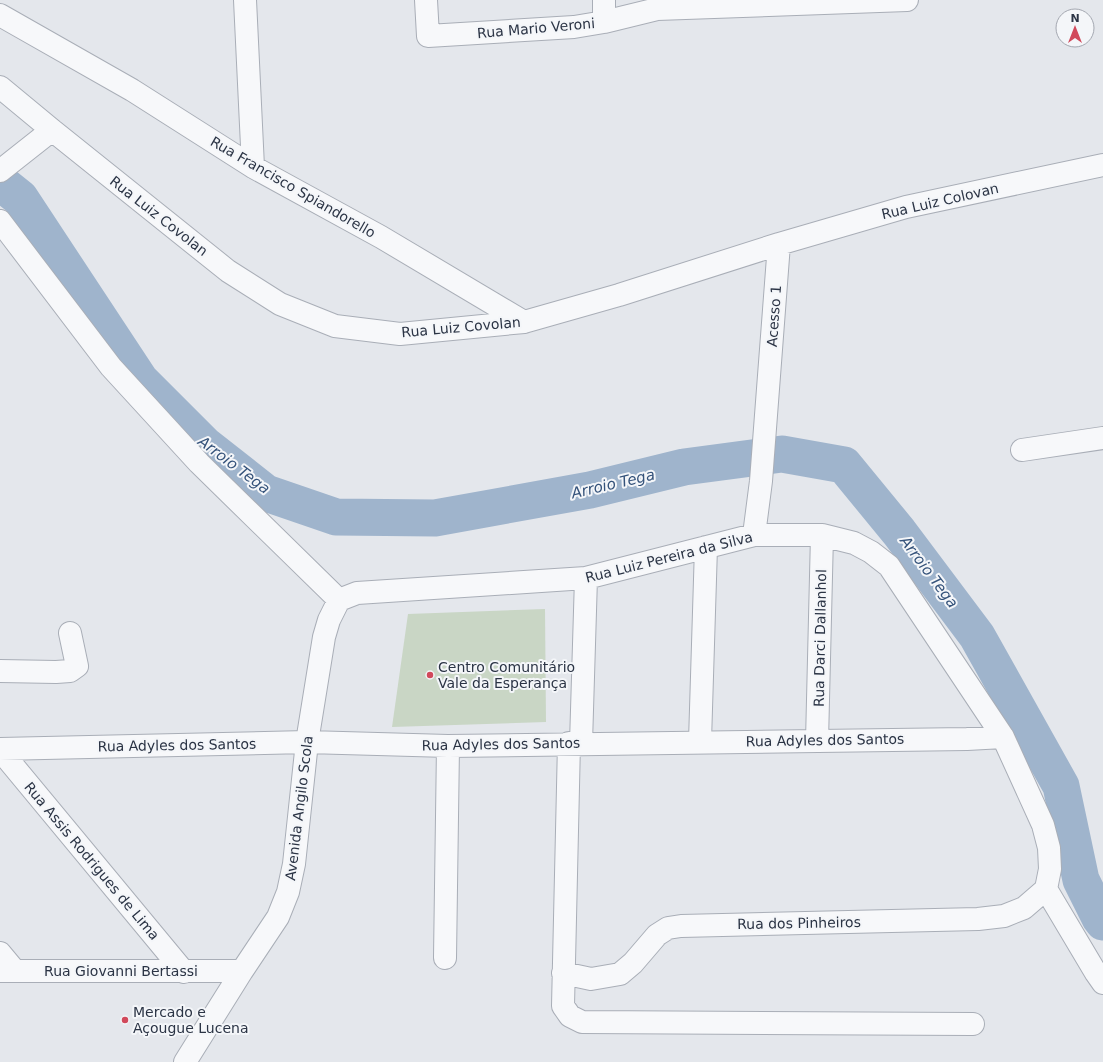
<svg xmlns="http://www.w3.org/2000/svg" width="1103" height="1062" font-family="'DejaVu Sans',sans-serif">
	<style>
		.green { fill: #c9d6c5 }
		.lines { fill: none; stroke-linecap: round; stroke-linejoin: round }
		.river { stroke: #9fb4cc; stroke-width: 37 }
		.minor-casing { stroke: #a9aeb7; stroke-width: 24 }
		.minor { stroke: #f7f8fa; stroke-width: 22 }
		.poi-dot { fill: #d1495b; stroke: #f4f6f9; stroke-width: 1.5 }
		.labels { text-anchor: middle; dominant-baseline: central; stroke-width: 4; stroke-linejoin: round; paint-order: stroke }
		.street-label { font-size: 14px; fill: #2b3445; stroke: #f4f6f9 }
		.poi-label { font-size: 14px; fill: #2b3445; stroke: #f4f6f9; text-anchor: start }
		.water-label { font-size: 15px; font-style: italic; fill: #34527a; stroke: #f4f6f9 }
	</style>
	<rect width="100%" height="100%" fill="#e4e7ec"/>
	<path class="green" d="M545,609L546,722L392,727L408,614Z"/>
	<g class="lines">
		<path class="river" d="M0,182L20,198L140,380L205,445L266,493L336,517L435,518L590,490L684,467L782,454L844,465L899,532L977,636L1061,786L1081,880L1100,918L1103,922"/>
		<g class="minor-casing">
			<path id="minor" d="M245,0L253,167
				M426,0L428,36L574,27L604,22L657,9L907,0
				M604,0V22
				M0,15L132,90L253,167L381,237L524,322
				M0,87L52,130L228,271L280,304L335,326L400,334L524,322L619,295L779,244L906,207L1103,165
				M0,171L52,130
				M0,221L111,367L199,463L339,600
				M1022,450L1103,438
				M754,535L761,481L779,244
				M339,600L357,593L586,578L754,535H822L854,543L871,552L889,566L1003,737L1043,825L1049,848L1050,869L1046,889
				M0,671L56,672L70,671L77,666L70,633
				M700,741L706,547
				M817,741L822,535
				M569,743L563,1006L570,1016L582,1022L973,1024
				M581,743L586,578
				M0,749L307,742L448,746L967,739L1003,737
				M0,750L184,972
				M1046,889L1096,973L1103,983
				M0,953L15,971
				M445,958L448,746
				M0,971H242
				M563,973L591,979L620,974L633,963L657,935L668,928L681,926L978,919L1004,916L1024,908L1046,889
				M185,1062L242,971L278,917L288,892L294,864L307,742L324,637L329,620L339,600"/>
		</g>
		<use href="#minor" class="minor"/>
	</g>
	<g class="poi-dot">
		<circle cx="430" cy="675" r="4"/>
		<circle cx="125" cy="1020" r="4"/>
	</g>
	<g class="labels">
		<g class="street-label">
			<text transform="translate(536 28) rotate(-5)">Rua Mario Veroni</text>
			<text transform="translate(293 187) rotate(30)">Rua Francisco Spiandorello</text>
			<text transform="translate(940 201) rotate(-13)">Rua Luiz Colovan</text>
			<text transform="translate(159 216) rotate(38)">Rua Luiz Covolan</text>
			<text transform="translate(774 316) rotate(-86)">Acesso 1</text>
			<text transform="translate(461 327) rotate(-5)">Rua Luiz Covolan</text>
			<text transform="translate(669 557) rotate(-14)">Rua Luiz Pereira da Silva</text>
			<text transform="translate(820 638) rotate(-89)">Rua Darci Dallanhol</text>
			<text transform="translate(825 740) rotate(-1)">Rua Adyles dos Santos</text>
			<text transform="translate(501 744) rotate(-1)">Rua Adyles dos Santos</text>
			<text transform="translate(177 745) rotate(-1)">Rua Adyles dos Santos</text>
			<text transform="translate(299 808) rotate(-83)">Avenida Angilo Scola</text>
			<text transform="translate(92 861) rotate(50)">Rua Assis Rodrigues de Lima</text>
			<text transform="translate(799 923) rotate(-1)">Rua dos Pinheiros</text>
			<text x="121" y="971">Rua Giovanni Bertassi</text>
		</g>
		<g class="poi-label">
			<text x="438" y="667">Centro Comunitário<tspan x="438" dy="16">Vale da Esperança</tspan></text>
			<text x="133" y="1012">Mercado e<tspan x="133" dy="16">Açougue Lucena</tspan></text>
		</g>
		<g class="water-label">
			<text transform="translate(234 465) rotate(37)">Arroio Tega</text>
			<text transform="translate(613 484) rotate(-13)">Arroio Tega</text>
			<text transform="translate(929 572) rotate(53)">Arroio Tega</text>
		</g>
	</g>
	<g transform="translate(1075 28)"><circle r="19" fill="#f4f6f9" stroke="#a4a8b1"/>
	<path d="M0-3L7 15L0 10L-7 15Z" fill="#d1495b"/>
	<text y="-6" font-size="11" font-weight="bold" text-anchor="middle" fill="#2b3445">N</text>
	</g>
</svg>
